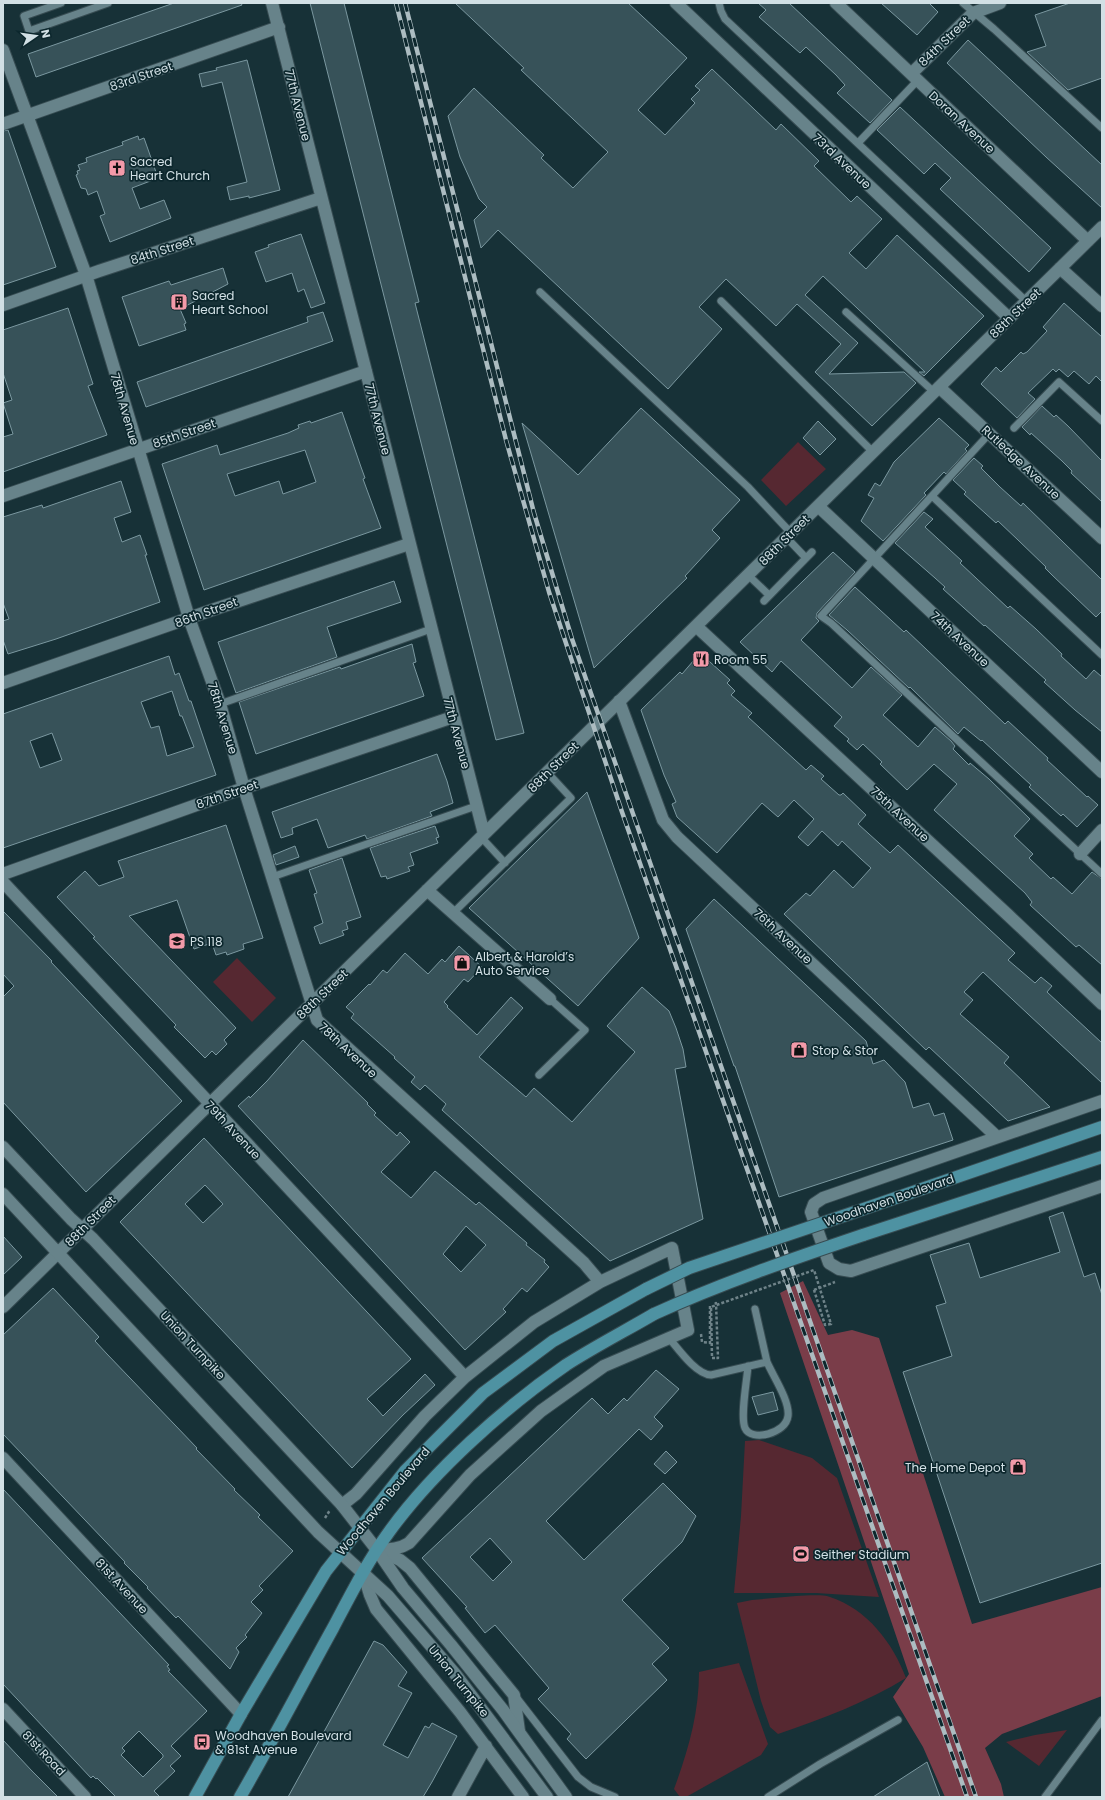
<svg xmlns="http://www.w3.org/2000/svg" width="1105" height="1800" font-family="Poppins,sans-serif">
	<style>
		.green { fill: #562831 }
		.forest { fill: #7a3d49 }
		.building { fill: #375259; stroke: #7b98a0; fill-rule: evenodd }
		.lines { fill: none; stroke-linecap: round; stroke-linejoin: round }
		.lane-casing { stroke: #374c52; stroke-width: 9 }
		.street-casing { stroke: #374c52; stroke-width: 14 }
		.secondary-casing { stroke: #374c52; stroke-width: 14 }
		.primary-casing { stroke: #374c52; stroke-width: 14 }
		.path { stroke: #6f8389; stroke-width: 2.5; stroke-dasharray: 3 2; stroke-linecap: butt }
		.lane { stroke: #67838a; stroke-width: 7 }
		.street { stroke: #67838a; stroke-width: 12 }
		.secondary { stroke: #67838a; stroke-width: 12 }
		.primary { stroke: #4e92a2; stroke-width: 12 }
		.rail-casing { stroke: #acbcc1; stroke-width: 4.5 }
		.rail { stroke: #0c272d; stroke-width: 3; stroke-dasharray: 9; stroke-linecap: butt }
		.primary-bridge-casing { stroke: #374c52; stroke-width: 14; stroke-linecap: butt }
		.path-bridge { stroke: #6f8389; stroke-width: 2.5; stroke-dasharray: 3 2; stroke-linecap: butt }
		.primary-bridge { stroke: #4e92a2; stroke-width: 12 }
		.labels { text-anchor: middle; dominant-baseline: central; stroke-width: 3.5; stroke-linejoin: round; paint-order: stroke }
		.street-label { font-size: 12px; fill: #d2e0e5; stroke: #0c272d }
		.poi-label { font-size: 12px; fill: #d2e0e5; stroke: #0c272d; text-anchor: start }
	</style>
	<rect width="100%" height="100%" fill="#173137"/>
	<path class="green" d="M798,442L826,469L786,506L761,480Z
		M237,958L276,998L252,1022L213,982Z
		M759,1440L812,1458L837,1478L879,1597L816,1593H734L741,1516L745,1441Z
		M796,1596C806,1596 821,1594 830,1597C867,1609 893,1643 906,1678C867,1702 822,1719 778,1734L770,1727L761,1701L737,1603L752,1600Z
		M739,1663L768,1744L761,1755L686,1797H680L674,1789C688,1751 699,1714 699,1672Z
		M1067,1730L1039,1766L1006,1742L1035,1735Z"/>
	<path class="forest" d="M803,1281L828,1335L852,1330L879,1338L972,1624L1102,1587V1696L1002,1734L985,1748L1001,1784L1004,1797H945L923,1747L893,1697L909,1674L780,1293Z"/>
	<path class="building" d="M174,3H241L242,5L36,77L28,54Z
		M310,3H344L419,302L415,303L524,733L496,740Z
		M455,3H628L687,58L638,110L665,135L695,103L691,99L700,90L695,86L712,69L776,130L781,124L819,161L814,166L851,202L857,196L882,219L849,253L866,269L897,235L984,316L924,376L919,372H925L823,276L805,295L858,343L829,374L904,372L916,383L872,426L815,372L841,344L797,304L776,326L726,279L699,307L722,329L668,389L498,230L481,248L474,220L487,207L479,199L460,157L448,116L474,88L544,155L541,158L573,188L608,152L521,70L524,68Z
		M758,3H789L892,100L870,123L837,93L845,85L836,75L806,47L800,53L759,17L766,10Z
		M881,3H929L938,12L917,35Z
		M1070,3H1102V78L1068,90L1027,52L1046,46L1035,15Z
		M968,40L1102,165V208L1046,157L947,63Z
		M247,60L280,190L249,198V196L230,200L227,187L247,182L222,82L202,87L199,74L217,70L216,68Z
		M900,107L1051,248L1029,272L940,189L951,178L935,163L924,174L877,130Z
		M8,130L56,267L3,285V131Z
		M138,136L139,140L144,138L157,175L152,176L153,180L132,188L140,209L164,200L171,218L110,242L100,216L105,214L97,191L88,195L86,189L81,188L76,175L78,174L77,171L80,170L78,165L87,162L86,158L123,145L122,142Z
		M301,234L325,303L311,308L304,289L298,292L292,273L266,282L255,252L269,247L268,245Z
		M223,268L228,284L180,309L186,323L184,324L186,330L139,346L122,297L169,281L171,285Z
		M1064,303L1102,337V382L1096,376L1089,384L1074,371L1068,377L1059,369L1056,372L1053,369L1028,393L1035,399L1017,418L981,384L996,367L1001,372L1021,352L1023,354L1027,352L1047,331L1043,327Z
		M68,308L93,384L88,386L107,435L3,472V437L13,434L3,403L12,400L3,373V330Z
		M323,312L333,341L146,407L137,382L308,322L307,317Z
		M1042,406L1054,417L1056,415L1068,426L1102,461V502L1071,473L1072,471L1062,461L1031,433L1030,435L1022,427Z
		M641,408L740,500L712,530L720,538L685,576L687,578L594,668L522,423L578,475Z
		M342,412L361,467L365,478L363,479L381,528L204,590L162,464L217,445L220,455L288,433L299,428L298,425L310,421L311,423ZM305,450L316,482L283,494L279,481L235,496L227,474Z
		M939,418L969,445L965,449L967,451L946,474L944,472L924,493L926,495L883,541L861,521L874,498L868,495L875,483L880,486L894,462Z
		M818,421L836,439L820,455L803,438Z
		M974,458L983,466L981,468L1000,487L1021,506L1023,503L1102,580V611L1096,617L1052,575L1045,568L1046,567L1018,540L998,521L996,523L964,494L966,492L953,480Z
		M121,481L131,512L114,518L122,542L140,535L147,555H145L160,602L56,639L8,654L3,640V621L9,619L3,603V517L42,505L43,508Z
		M924,512L933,519L925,527L962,561L960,563L1008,608L1010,606L1036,629L1062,654L1061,656L1086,679L1094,670L1102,677V732L1075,710L1044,682L1046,680L985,625L984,626L943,589L945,587L935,578L895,543Z
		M833,552L855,572L817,613L816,618L819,621L801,640L852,688L871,667L902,695L883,715L918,747L935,727L951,741L955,746L953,749L969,765L970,763L989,779L1030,819L1014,836L1033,854L1029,858L1051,879L1053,877L1072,894L1092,872L1102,879V965L1079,945L1076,947L1030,905L1032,902L1025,893L934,810L957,784L934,764L907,790L880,764L882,762L863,744L857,750L847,741L849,739L834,726L842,717L781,661L772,672L740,642Z
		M394,581L401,602L327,627L337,657L236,693L218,642Z
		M855,587L904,632L906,630L1005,724L1008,721L1048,758L1047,760L1087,797L1088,796L1098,805L1077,827L1063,814L1061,816L1029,787L1031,785L982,740L981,741L964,727L958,734L910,687L909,688L847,630L829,615Z
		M412,644L416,662L413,663L424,696L256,754L239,702L340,667L341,669Z
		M700,653L730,680L727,683L735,691L731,695L752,713L748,717L806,770L811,765L824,776L821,779L839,795H841L843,793L866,815L858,824L890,853L898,845L1015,953L1008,960L1035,983L1041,977L1052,986L1047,992L1102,1043V1083L983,972L964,992L973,1000L960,1014L1009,1057L1004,1063L1050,1107L1008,1121L929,1047L926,1050L784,914L806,893L810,896L834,870L853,888L871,868L861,859L842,841L838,846L822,831L808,846L798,837L814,819L794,800L778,817L762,803L717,853L677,817L672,804L676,802L664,775L641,710L680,672L682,674Z
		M169,656L175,675L179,673L189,701H191L216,775L3,848V714ZM172,691L180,716H182L194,747L167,756L159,726L151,728L141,702ZM52,733L62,760L40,768L30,741Z
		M437,754L447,781L453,803L430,812L432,816L367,839L365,835L328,848L317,819L292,828L293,834L281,838L272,812Z
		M587,792L639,938L578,1006L469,908Z
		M226,825L263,938L243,944L244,949L227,955L226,952L216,955L212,943L194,949L177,900L129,916L236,1028L224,1040L227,1044L216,1055L212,1051L205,1058L174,1027L176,1025L93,938L95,937L57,897L85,871L99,886L124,877L118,861Z
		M435,826L439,837L436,838L438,843L410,853L414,865L408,867L410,871L387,879L386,876L381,877L370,848Z
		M295,846L299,857L276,865L273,855Z
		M342,858L361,917L346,922L348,929L342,931L344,935L320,944L314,927L323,923L314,894L317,893L309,870Z
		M714,899L866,1041L873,1064L884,1060L905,1082L913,1108L929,1103L934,1116L944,1113L953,1140L779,1197L735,1066H734L686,929Z
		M3,911L52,961L51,962L182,1101L86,1192L3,1102V997L14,986L3,974Z
		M459,946L482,967L468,982L464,979L444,1002L448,1006L447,1007L477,1035L511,997L523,1008L479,1057L526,1097L534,1088L572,1122L635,1052L607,1026L642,987L669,1011L676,1028L683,1049L686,1067L675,1069L703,1219L610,1261L442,1110L446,1104L425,1085L420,1090L411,1082L415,1077L394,1058L395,1057L351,1018L354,1014L346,1007L369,984L370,985L383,970L387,973L405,953L428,974L442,959L445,962Z
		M303,1040L368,1103L367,1104L376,1113L374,1115L397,1136L400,1132L410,1142L381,1172L411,1198L435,1171L476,1205L479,1202L527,1243L526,1245L545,1260L544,1262L549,1267L527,1292L522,1288L503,1309L506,1312L465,1350L238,1106L249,1096L250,1098L267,1081ZM466,1226L486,1245L461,1272L443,1254Z
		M204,1138L411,1359L367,1399L375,1407L383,1416L425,1374L435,1385L403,1415L352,1468L120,1222ZM205,1185L223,1204L203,1223L185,1204Z
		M1063,1212L1084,1277L1095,1273L1102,1295V1563L980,1603L903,1372L952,1356L936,1306L946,1303L930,1255L969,1243L980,1278L1060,1252L1049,1217Z
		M3,1236L22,1257L3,1275Z
		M53,1288L99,1337L95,1341L107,1354L197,1448L196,1449L235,1489L234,1490L260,1515L258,1517L293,1551L259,1586L263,1590L251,1602L262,1613L245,1635L247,1637L236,1648L239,1652L230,1669L178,1616L176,1618L147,1588L148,1587L124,1563L125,1562L3,1434V1335Z
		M656,1370L679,1389L654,1417L663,1426L651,1440L639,1429L546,1521L584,1560L663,1483L696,1516L682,1542L622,1600L669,1648L652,1664L667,1680L586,1759L567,1739L571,1734L538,1699L549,1688L495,1625L485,1633L465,1608L467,1607L422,1558L592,1398L608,1414L624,1398L627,1401ZM490,1538L512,1562L493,1581L470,1557Z
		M773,1392L778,1410L758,1415L752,1397Z
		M666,1451L677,1462L665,1474L654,1464Z
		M3,1489L169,1665L167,1666L170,1670L168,1671L207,1711L171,1746L181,1756L170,1766L175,1771L154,1791L160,1797H116L97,1778L96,1779L93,1776L91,1778L3,1684ZM139,1731L163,1755V1757L143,1777L121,1755L125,1751L122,1748Z
		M374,1641L383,1645L407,1672L398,1686L412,1693L383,1745L408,1758L425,1726L429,1728L432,1723L457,1736L432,1782L423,1797H288Z
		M3,1740L32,1771L58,1797H3Z
		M927,1762L940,1797H873Z"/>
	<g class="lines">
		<g class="lane-casing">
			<path id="lane" d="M61,3L24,16L29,31L108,3
				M719,3L721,11L725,19L1026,301
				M963,3L994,29L1102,128
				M858,143L918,80
				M540,292L748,487L791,533
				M721,301L873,452
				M846,312L934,392
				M1014,428L1059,382L1102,421
				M990,433L821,616L831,623L1102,874
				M932,496L1102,655
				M786,537L806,558
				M748,575L769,595
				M764,601L812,552
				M220,704L431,629
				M481,837L505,863
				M272,877L476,806
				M453,913L571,798L547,772
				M539,1075L585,1030L550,999
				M669,1338C679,1350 696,1374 711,1375L767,1362L755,1309
				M748,1366C747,1380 740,1417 745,1428C751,1442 786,1434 788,1416C790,1401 773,1376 767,1362
				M516,1697L578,1777L591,1787L615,1797
				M768,1797L820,1764L898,1720
				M1045,1797L1102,1720"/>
		</g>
		<g class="street-casing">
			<path id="street" d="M272,3L484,834
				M676,3L1009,318
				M836,3L1088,241
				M3,50L86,275L189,618L220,704L244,788L317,1020L584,1263L600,1282
				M912,73L973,13L1000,3
				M3,124L279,27
				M1060,268L1102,306
				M3,305L99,271L321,198
				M939,387L1102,538
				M3,496L366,371
				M818,506L1102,772
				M696,626L1008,915L1102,1004
				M3,683L212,610L409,544
				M619,701L663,820L677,837L997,1137
				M1080,854L1102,830
				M3,874L244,788L453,717
				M3,882L465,1377
				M427,890L550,999
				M1102,1101L823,1198L814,1204L811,1212L829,1263L839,1269L851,1271L1102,1186
				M3,1307L1102,227
				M3,1458L241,1714
				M342,1505L356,1494L425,1416L465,1377L534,1322L600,1282L672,1248L688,1330L604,1366L541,1411L470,1475L409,1543C400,1549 388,1550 377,1550
				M380,1551L400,1560L410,1568L514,1695L519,1731
				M363,1572L370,1595L376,1609L460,1712L523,1797
				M3,1709L85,1797
				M458,1797L486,1746"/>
		</g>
		<g class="secondary-casing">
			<path id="secondary" d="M3,1147L71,1219L93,1239L342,1505L377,1550L403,1588L451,1645L503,1710L566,1797
				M3,1194L318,1532L388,1596L456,1675L547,1797"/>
		</g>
		<g class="primary-casing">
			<path id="primary" d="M855,1212L1102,1127
				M863,1235L1102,1157
				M195,1797L241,1714L326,1571L405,1471L483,1393L553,1341L646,1289
				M240,1797C272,1742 302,1684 333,1628C350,1596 367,1562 389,1532C433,1471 504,1408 566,1365C594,1347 625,1331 654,1314"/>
		</g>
		<path class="path" d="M814,1290L835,1282
			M715,1304L716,1303L718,1358H715
			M701,1334L702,1342L710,1343V1305
			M325,1518L330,1510"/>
		<use href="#lane" class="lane"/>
		<use href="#street" class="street"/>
		<use href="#secondary" class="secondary"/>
		<use href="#primary" class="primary"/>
		<g class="rail-casing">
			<path id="rail" d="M396,3L506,440L549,592L622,812L967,1797
				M405,3L534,513L572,639L976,1797"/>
		</g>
		<use href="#rail" class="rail"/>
		<g class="primary-bridge-casing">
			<path id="primary-bridge" d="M646,1289L689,1268L855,1212
				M654,1314C722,1283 792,1259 863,1235"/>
		</g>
		<path class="path-bridge" d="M715,1358H712L711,1307L814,1270L831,1324L825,1325L814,1290"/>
		<use href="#primary-bridge" class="primary-bridge"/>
	</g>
	<defs>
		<g id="church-square" transform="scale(0.9)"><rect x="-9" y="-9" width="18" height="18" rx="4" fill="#f39aa9" stroke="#0c272d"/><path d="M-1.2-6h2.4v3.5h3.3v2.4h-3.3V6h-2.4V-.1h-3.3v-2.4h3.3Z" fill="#111"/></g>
		<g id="building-square" transform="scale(0.9)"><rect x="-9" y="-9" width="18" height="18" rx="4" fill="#f39aa9" stroke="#0c272d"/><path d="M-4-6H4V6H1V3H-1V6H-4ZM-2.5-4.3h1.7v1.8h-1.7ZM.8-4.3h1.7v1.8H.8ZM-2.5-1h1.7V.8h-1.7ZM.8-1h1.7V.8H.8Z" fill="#111"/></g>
		<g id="restaurant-square" transform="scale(0.9)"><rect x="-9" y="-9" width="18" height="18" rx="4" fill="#f39aa9" stroke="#0c272d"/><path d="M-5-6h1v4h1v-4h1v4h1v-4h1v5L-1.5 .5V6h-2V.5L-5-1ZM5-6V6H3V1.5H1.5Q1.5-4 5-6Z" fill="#111"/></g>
		<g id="school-square" transform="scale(0.9)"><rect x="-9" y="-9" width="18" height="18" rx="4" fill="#f39aa9" stroke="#0c272d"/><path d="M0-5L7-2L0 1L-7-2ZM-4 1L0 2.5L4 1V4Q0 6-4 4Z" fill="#111"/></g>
		<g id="shop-square" transform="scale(0.9)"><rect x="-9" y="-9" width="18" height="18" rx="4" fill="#f39aa9" stroke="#0c272d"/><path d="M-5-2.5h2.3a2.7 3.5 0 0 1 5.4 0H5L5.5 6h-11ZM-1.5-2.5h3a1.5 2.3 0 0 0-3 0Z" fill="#111"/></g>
		<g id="stadium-square" transform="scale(0.9)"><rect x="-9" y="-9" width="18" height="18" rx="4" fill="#f39aa9" stroke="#0c272d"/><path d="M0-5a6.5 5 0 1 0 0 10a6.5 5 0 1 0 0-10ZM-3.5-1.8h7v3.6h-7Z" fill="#111"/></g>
		<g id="bus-square" transform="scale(0.9)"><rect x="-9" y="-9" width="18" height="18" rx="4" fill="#f39aa9" stroke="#0c272d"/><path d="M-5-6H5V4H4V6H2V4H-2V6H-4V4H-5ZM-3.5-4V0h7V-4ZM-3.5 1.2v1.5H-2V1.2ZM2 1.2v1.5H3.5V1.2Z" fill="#111"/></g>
	</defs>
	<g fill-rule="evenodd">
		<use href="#church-square" x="117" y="168"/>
		<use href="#building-square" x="179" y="302"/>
		<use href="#restaurant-square" x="701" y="659"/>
		<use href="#school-square" x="177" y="941"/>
		<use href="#shop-square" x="462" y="963"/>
		<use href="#shop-square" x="799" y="1050"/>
		<use href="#shop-square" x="1018" y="1467"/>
		<use href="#stadium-square" x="801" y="1554"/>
		<use href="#bus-square" x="202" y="1742"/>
	</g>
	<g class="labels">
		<g class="street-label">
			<text transform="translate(944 41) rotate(-44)">84th Street</text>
			<text transform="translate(141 76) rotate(-19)">83rd Street</text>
			<text transform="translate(298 105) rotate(76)">77th Avenue</text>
			<text transform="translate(962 122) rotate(43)">Doran Avenue</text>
			<text transform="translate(842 161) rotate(43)">73rd Avenue</text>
			<text transform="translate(162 250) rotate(-18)">84th Street</text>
			<text transform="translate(1015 313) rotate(-44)">88th Street</text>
			<text transform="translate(125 409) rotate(74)">78th Avenue</text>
			<text transform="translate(378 419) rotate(76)">77th Avenue</text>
			<text transform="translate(184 433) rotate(-19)">85th Street</text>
			<text transform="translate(1021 462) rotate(43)">Rutledge Avenue</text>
			<text transform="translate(784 540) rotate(-45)">88th Street</text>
			<text transform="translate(206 612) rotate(-20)">86th Street</text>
			<text transform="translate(960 639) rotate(43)">74th Avenue</text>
			<text transform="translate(223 718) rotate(73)">78th Avenue</text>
			<text transform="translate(457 733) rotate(75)">77th Avenue</text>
			<text transform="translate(553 767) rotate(-45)">88th Street</text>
			<text transform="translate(227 794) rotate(-19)">87th Street</text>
			<text transform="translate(900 814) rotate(43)">75th Avenue</text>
			<text transform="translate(783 936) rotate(43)">76th Avenue</text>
			<text transform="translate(322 994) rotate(-44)">88th Street</text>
			<text transform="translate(348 1050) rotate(43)">78th Avenue</text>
			<text transform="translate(233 1130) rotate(47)">79th Avenue</text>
			<text transform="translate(889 1200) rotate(-19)">Woodhaven Boulevard</text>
			<text transform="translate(90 1221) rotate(-45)">88th Street</text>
			<text transform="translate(193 1345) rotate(47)">Union Turnpike</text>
			<text transform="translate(383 1501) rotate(-50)">Woodhaven Boulevard</text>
			<text transform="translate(122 1586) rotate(47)">81st Avenue</text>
			<text transform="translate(459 1681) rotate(51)">Union Turnpike</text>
			<text transform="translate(44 1753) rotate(47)">81st Road</text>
		</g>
		<g class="poi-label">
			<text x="130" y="161">Sacred<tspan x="130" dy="14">Heart Church</tspan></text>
			<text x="192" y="295">Sacred<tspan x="192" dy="14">Heart School</tspan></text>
			<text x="714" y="659">Room 55</text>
			<text x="190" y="941">PS 118</text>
			<text x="475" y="956">Albert &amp; Harold’s<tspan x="475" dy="14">Auto Service</tspan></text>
			<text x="812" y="1050">Stop &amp; Stor</text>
			<text x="1005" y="1467" text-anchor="end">The Home Depot</text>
			<text x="814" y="1554">Seither Stadium</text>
			<text x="215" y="1735">Woodhaven Boulevard<tspan x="215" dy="14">&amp; 81st Avenue</tspan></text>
		</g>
	</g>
	<rect width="1105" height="1800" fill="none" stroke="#d2e0e5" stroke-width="8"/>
	<g transform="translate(36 36) rotate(77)" stroke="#0c272d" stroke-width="3" paint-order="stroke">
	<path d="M0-3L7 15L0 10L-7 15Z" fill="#d2e0e5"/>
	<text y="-6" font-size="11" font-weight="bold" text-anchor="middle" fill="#d2e0e5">N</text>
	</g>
</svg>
